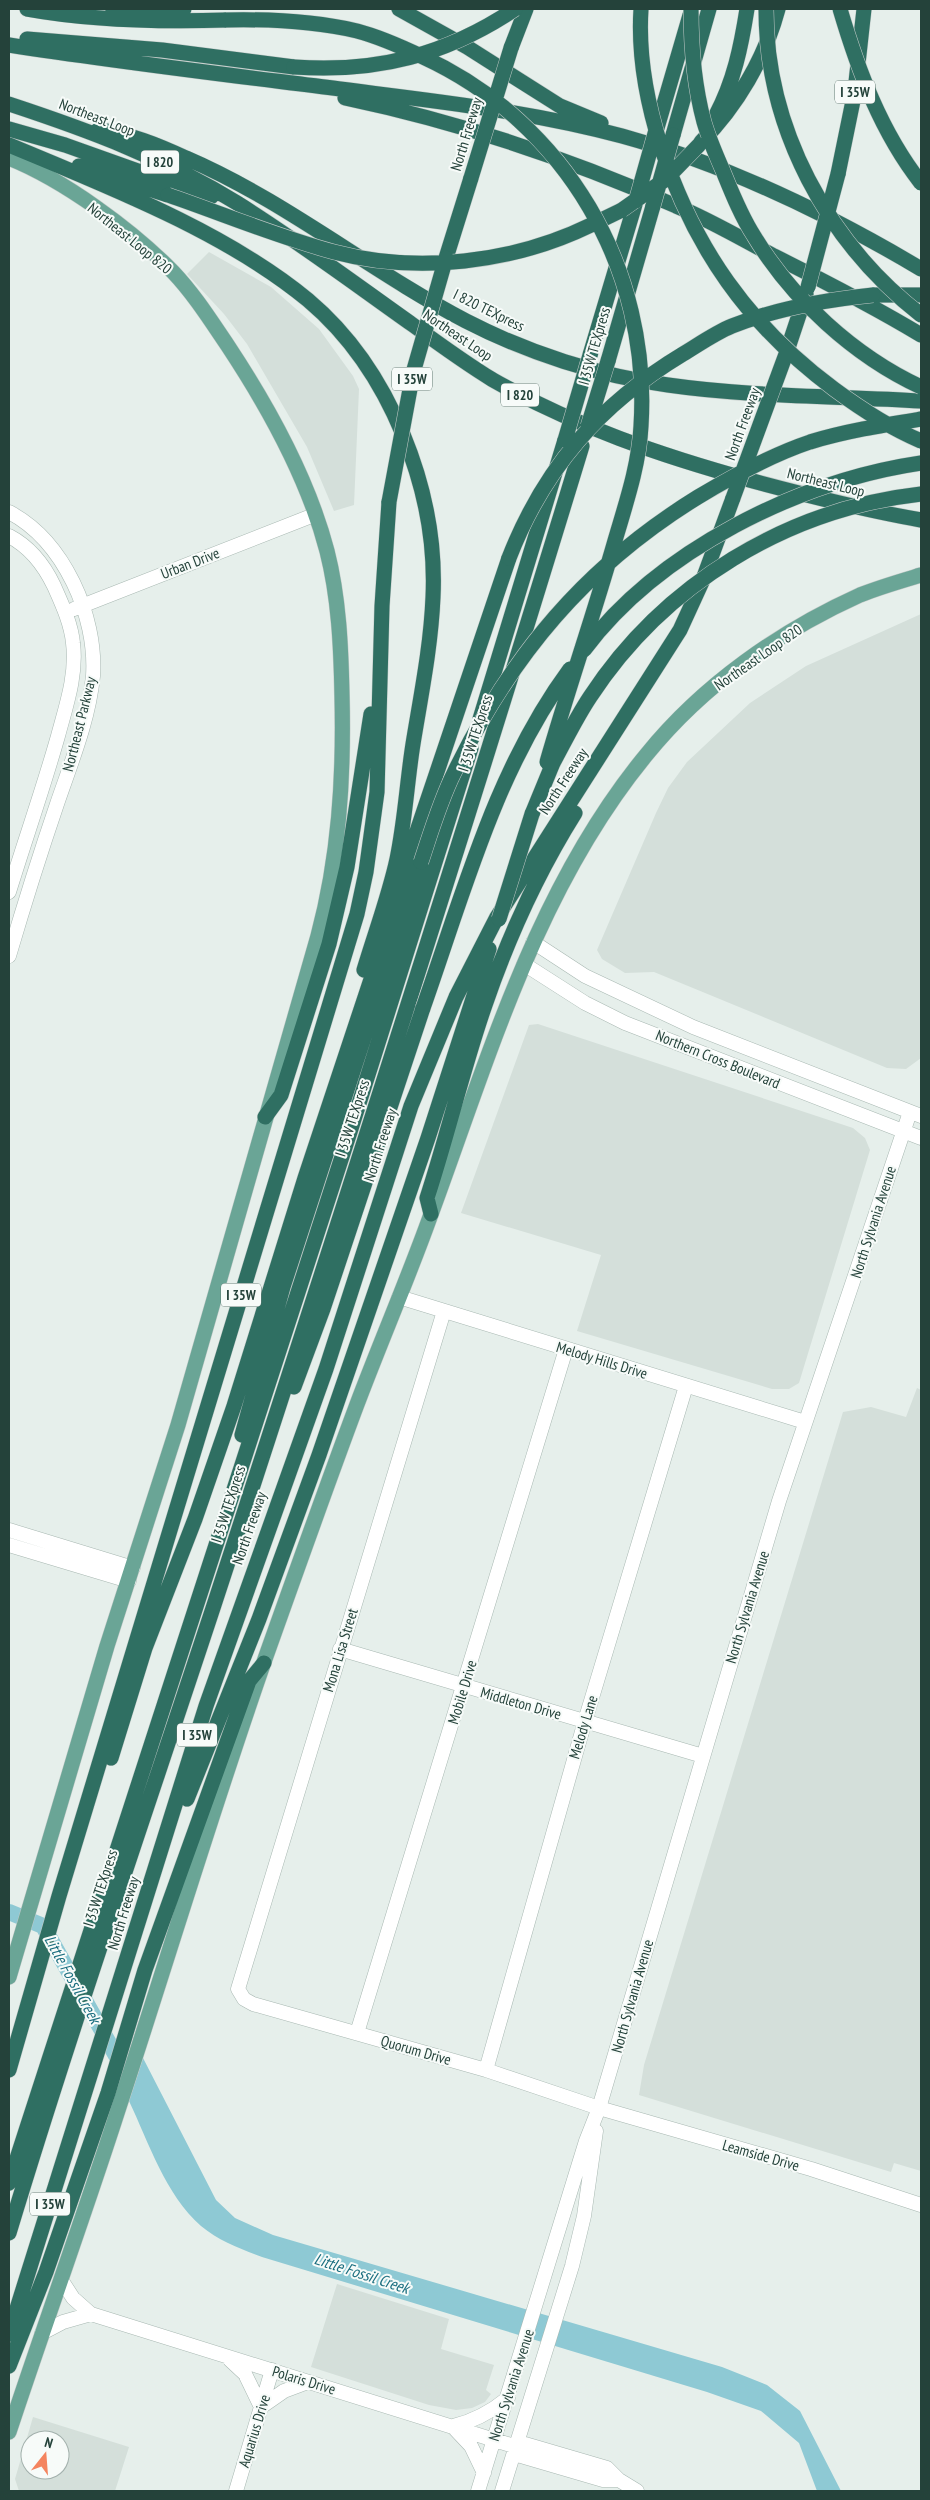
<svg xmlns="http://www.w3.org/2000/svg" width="930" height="2500" font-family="'PT Sans Narrow',sans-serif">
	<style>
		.built { fill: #d4dfda; fill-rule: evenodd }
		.water { fill: #8ec9d4 }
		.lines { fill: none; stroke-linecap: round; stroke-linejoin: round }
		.river { stroke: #8ec9d4; stroke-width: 16 }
		.minor-casing { stroke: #a8b8b2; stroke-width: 15 }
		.major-casing { stroke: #c2cac8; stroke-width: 16 }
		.highway-casing { stroke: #c2cac8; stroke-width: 16 }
		.minor { stroke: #fff; stroke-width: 14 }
		.major { stroke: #6aa596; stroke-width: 15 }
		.highway { stroke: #2f6f62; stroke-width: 15 }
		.highway-bridge-casing { stroke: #c2cac8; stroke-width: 16; stroke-linecap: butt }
		.highway-bridge { stroke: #2f6f62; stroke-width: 15 }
		.labels { text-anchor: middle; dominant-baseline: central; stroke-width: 4; stroke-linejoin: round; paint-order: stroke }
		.shield { fill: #f7fbf9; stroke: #637a73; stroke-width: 1 }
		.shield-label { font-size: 14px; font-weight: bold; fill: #24423a }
		.street-label { font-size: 15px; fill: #24423a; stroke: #f7fbf9 }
		.water-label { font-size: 16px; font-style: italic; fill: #1c6f80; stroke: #f7fbf9 }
	</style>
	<rect width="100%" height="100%" fill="#e6efeb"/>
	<path class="built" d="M209,252L271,287L319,329L353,376L359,389L354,505L334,511L307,447L247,344L224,314L187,274Z
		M921,614V1058L906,1069L887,1068L654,972L625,973L602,959L597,950L656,813L668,788L687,762L750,703L806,666Z
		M538,1024L853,1128L865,1138L870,1150L799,1383L789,1389H772L577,1331L601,1255L461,1213L529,1025Z
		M917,1388L921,1390V2171L894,2163L891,2172L639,2095L644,2065L843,1412L871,1407L906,1417Z
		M337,2284L449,2319L441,2349L494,2365L486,2390L491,2394L485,2402L472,2408L456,2410L429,2405L311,2367Z
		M33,2417L129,2447L115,2491H19L15,2479ZM30,2440H60V2470H30Z"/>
	<path class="water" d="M143,2058L216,2200L235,2218L273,2235L722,2367L767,2385L800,2411L841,2491H817L799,2443L761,2411L707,2392L262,2257C241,2249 219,2241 201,2226C165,2194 149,2143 129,2101Z"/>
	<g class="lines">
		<path class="river" d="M9,1912L43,1926L123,2068"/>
		<g class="minor-casing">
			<path id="minor" d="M9,512C64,541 97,616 93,676C89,719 71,763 57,804C40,854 24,905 9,956
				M9,536C30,547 44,565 54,586C62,604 71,623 73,643C77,675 66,706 58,736C43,789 25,840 9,892
				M74,609L314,515
				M533,942L585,976L693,1027L921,1116
				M524,964L585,1003L625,1023L921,1138
				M399,1297L805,1422
				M444,1311L238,1989L244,1999L253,2004L486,2070L599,2108L811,2169L921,2205
				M9,1530L133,1568
				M9,1545L129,1581
				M340,1649L703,1756
				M357,2033L566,1349
				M486,2070L585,1721L686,1386
				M62,2281L73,2298L91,2314L517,2447L525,2444L607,2468L619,2480L637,2491
				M42,2333L63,2322L91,2314
				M230,2360L245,2374L261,2407L284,2391L308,2382
				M453,2426C475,2421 491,2412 508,2398
				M455,2429L471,2446L484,2473
				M517,2447L521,2456L603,2480H619
				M236,2491L272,2370
				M478,2491L586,2141L599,2108L779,1501L910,1112
				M502,2491L572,2266L584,2216L596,2131"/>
		</g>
		<g class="major-casing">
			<path id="major" d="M9,158C64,180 132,230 173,272C194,294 211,321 228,346C269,408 308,478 327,551C339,598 341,647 342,696C344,778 339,857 318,936L178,1425L107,1646L9,1977
				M9,2432C45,2323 84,2216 119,2107C168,1958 213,1807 265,1659C295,1575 325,1490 356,1407C380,1343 407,1281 430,1217C489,1057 537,887 647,754C703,685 780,631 860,595C880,587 901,581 921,575"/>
		</g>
		<g class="highway-casing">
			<path id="highway" d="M27,9C93,21 160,22 226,20
				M399,9L467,47L560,106L601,123
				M113,10L184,9
				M27,39L162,50L294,67
				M9,45C119,62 229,75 340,89C434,101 529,111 622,136C728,165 827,213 921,269
				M511,48L526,9
				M345,98C459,122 570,159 676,206C710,220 742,239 774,256C824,281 873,306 921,335
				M9,104C88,130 166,159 237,203C298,241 355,284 413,325C439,344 465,363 493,380C574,426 662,456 753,481C809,496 864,510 921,520
				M716,115C734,81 741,47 747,9
				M657,128L690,15
				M9,129L65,145L211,197
				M98,130C129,133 158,145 186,158C286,201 370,271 466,321C528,353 599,376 668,385C752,397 837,396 921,401
				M673,135L709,9
				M701,142C737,106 765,58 778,9
				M9,145C107,186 226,232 308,300C390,369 438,491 433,597C431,646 421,695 413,744C407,782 405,821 397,859C389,896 375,933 364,970
				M79,166L168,195
				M838,174L855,91L864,9
				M591,225L622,210
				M446,258L471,178
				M873,295H921
				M786,354L806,294
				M590,355L636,201
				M608,361L653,206
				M480,719L565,440
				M532,814L553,763
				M265,1117L281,1095L329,944L347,867L371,714
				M431,1214L427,1198C448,1134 463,1068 485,1005C508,938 538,872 575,813
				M294,1387L323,1309L423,1008
				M242,1435L283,1287L421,862
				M111,1758L145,1648L195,1519L234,1406L305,1178L386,934L408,858L509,558
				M187,1799L259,1619L319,1455L428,1138L489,949
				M9,2070L59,1896L357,914L366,872L377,792L382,606L389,502
				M9,2183L350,1132L471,748
				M9,2233C73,2022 145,1814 214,1605C340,1220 464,834 582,446
				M9,2334L206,1706L326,1369L411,1106L456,997L497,917L680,630L702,582L733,498
				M9,2366L46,2272L108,2093L145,1970L249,1681L264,1663"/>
		</g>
		<use href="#minor" class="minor"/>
		<use href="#major" class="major"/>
		<use href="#highway" class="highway"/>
		<g class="highway-bridge-casing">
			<path id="highway-bridge" d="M641,9C638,55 647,103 661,147C694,248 748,325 834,389C861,409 890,428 921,441
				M691,9C691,46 694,85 704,122C709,139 716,155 723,171C732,193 741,216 754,236C792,299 854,356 921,387
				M766,9C766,128 827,242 921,315
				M840,9C858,70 881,132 921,183
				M226,20C271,19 314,21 357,31C380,37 402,47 423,57C566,123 651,269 641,426C639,466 625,506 614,544C593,617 568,689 547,762
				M294,67C377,73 446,55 515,9
				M471,178L511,48
				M168,195C223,214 278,237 334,252C417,274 513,263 591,225
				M636,201L656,130
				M653,206L673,135
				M622,210L666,179L699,145
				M808,287L838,174
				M588,426L608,361
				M565,440L590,355
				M733,498L786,354
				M389,502L413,373L446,258
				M509,558C544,468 600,404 683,354C698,345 715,333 732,326C778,308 824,300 873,295
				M584,650C659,550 799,481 921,463
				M553,763C565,741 576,718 590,697C664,584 787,509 921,494
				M421,862C431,832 440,801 454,773C511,655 586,566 698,497C733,476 771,455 810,442C846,431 884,425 921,419
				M499,919L532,814
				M423,1008C464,892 496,769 570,669"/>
		</g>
		<use href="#highway-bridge" class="highway-bridge"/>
	</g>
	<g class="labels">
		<g class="shield">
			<rect x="835" y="80.5" width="40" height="23" rx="4"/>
			<rect x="141" y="150.5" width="38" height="23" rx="4"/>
			<rect x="392" y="367.5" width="40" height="23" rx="4"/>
			<rect x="501" y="383.5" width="38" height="23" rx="4"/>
			<rect x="221" y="1283.5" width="40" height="23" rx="4"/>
			<rect x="177" y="1723.5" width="40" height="23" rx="4"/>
			<rect x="30" y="2192.5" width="40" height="23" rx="4"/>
		</g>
		<g class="shield-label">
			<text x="855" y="92">I 35W</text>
			<text x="160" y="162">I 820</text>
			<text x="412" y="379">I 35W</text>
			<text x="520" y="395">I 820</text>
			<text x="241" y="1295">I 35W</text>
			<text x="197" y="1735">I 35W</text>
			<text x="50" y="2204">I 35W</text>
		</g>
		<g class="street-label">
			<text transform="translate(97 117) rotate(21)">Northeast Loop</text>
			<text transform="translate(466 134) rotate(-73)">North Freeway</text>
			<text transform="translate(130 238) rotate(39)">Northeast Loop 820</text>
			<text transform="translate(489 310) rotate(26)">I 820 TEXpress</text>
			<text transform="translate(458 335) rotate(34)">Northeast Loop</text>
			<text transform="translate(594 346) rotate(-74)">I 35W TEXpress</text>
			<text transform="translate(742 424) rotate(-70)">North Freeway</text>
			<text transform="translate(826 482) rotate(14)">Northeast Loop</text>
			<text transform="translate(190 563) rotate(-21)">Urban Drive</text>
			<text transform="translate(758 657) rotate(-35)">Northeast Loop 820</text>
			<text transform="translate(79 724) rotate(-76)">Northeast Parkway</text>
			<text transform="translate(475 733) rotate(-72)">I 35W TEXpress</text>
			<text transform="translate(563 781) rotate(-57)">North Freeway</text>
			<text transform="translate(718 1059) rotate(22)">Northern Cross Boulevard</text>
			<text transform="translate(352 1118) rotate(-72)">I 35W TEXpress</text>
			<text transform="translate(380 1145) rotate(-72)">North Freeway</text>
			<text transform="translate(873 1222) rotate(-72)">North Sylvania Avenue</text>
			<text transform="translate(602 1360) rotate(17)">Melody Hills Drive</text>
			<text transform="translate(228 1504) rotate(-72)">I 35W TEXpress</text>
			<text transform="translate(249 1528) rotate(-71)">North Freeway</text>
			<text transform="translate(747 1607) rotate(-73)">North Sylvania Avenue</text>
			<text transform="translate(340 1650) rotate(-73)">Mona Lisa Street</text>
			<text transform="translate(462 1692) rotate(-73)">Mobile Drive</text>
			<text transform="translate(521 1703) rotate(16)">Middleton Drive</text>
			<text transform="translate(583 1727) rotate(-73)">Melody Lane</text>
			<text transform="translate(100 1888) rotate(-72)">I 35W TEXpress</text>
			<text transform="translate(123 1913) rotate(-73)">North Freeway</text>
			<text transform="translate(632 1996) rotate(-74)">North Sylvania Avenue</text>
			<text transform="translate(416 2050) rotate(16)">Quorum Drive</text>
			<text transform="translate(761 2155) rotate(16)">Leamside Drive</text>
			<text transform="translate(304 2380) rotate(17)">Polaris Drive</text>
			<text transform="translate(511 2385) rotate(-72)">North Sylvania Avenue</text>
			<text transform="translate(254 2431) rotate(-73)">Aquarius Drive</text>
		</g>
		<g class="water-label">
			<text transform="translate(73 1979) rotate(61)">Little Fossil Creek</text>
			<text transform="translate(362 2273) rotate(18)">Little Fossil Creek</text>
		</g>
	</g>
	<rect width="930" height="2500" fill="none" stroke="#24423a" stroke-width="20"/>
	<g transform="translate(45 2455) rotate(17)"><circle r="24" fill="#f7fbf9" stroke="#a3b1ad"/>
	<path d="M0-4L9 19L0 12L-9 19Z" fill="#f4845f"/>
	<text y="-8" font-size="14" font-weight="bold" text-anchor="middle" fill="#24423a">N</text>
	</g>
</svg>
